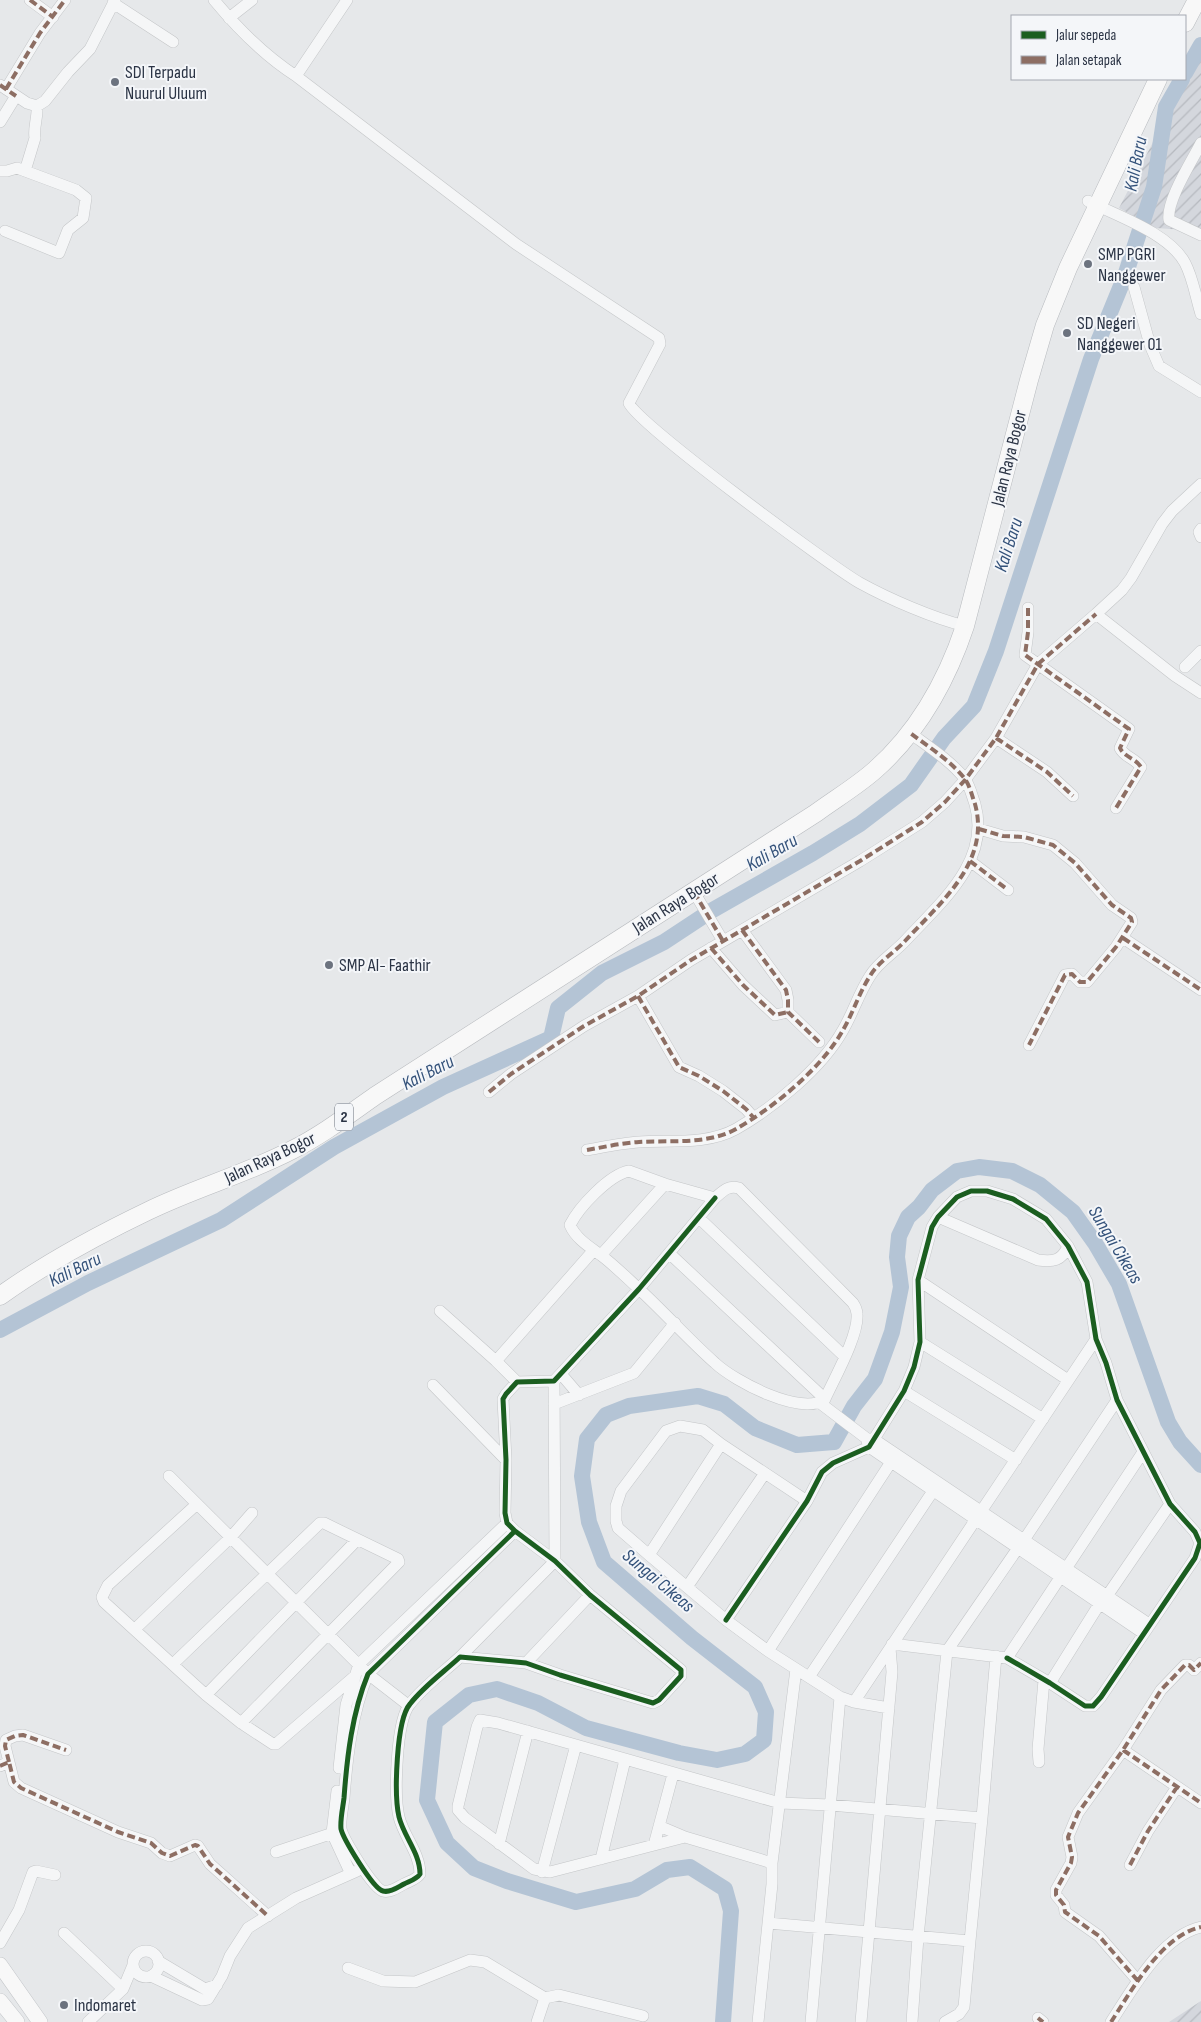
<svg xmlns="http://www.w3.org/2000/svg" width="1201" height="2022" font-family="'Sofia Sans Condensed',sans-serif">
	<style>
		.industrial { fill: url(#industrial-furrows) }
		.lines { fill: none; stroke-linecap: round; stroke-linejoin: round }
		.river { stroke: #b4c4d5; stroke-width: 16 }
		.minor-casing { stroke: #c4c6c8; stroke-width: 12 }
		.major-casing { stroke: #c2c5c8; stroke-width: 16 }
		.highway-casing { stroke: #b8bbbf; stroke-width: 19 }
		.minor { stroke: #f5f6f7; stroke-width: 11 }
		.major { stroke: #f8f8f8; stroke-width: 15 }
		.highway { stroke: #f8f8f8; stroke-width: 18 }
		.quiet { stroke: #8d6e63; stroke-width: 4; stroke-dasharray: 8 4; stroke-linecap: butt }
		.cycleway-casing { stroke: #f4f6f9; stroke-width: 8 }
		.cycleway { stroke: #1b5e20; stroke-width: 5 }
		.poi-dot { fill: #6c737f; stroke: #f4f6f9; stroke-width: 2 }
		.labels { text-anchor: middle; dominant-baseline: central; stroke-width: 4; stroke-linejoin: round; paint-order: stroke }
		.shield { fill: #f4f6f9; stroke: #676e7b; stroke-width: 1 }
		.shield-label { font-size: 16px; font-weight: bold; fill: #2b3445 }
		.poi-label { font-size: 18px; fill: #2b3445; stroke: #f4f6f9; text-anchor: start }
		.street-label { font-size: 18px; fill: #2b3445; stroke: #f4f6f9 }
		.water-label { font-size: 19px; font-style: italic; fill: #34527a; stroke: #f4f6f9 }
	</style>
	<defs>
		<pattern id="industrial-furrows" width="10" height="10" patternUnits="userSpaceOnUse" patternTransform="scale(1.25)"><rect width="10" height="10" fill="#d4d7dd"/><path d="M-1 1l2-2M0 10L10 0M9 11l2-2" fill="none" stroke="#b6b9bf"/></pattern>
	</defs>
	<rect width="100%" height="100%" fill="#e6e8ea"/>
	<path class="industrial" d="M1201,49V234L1185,230L1156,228L1119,208Z
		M1201,2001V2022H1169Z"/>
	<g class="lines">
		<path class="river" d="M1185,73L1201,45
			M0,1330L88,1283L221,1220L334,1147L443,1087L551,1038L558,1008L602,973L664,942L711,911L813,853L860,824L911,785L944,738L974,706L996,651L1091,359L1125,276L1154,187L1166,107L1182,79
			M723,2022L731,1911L725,1889L690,1867L667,1870L635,1889L576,1902L507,1881L474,1868L447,1843L427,1800L435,1722L469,1695L497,1689L538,1703L586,1728L679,1753L717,1760L745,1754L764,1740L766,1712L755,1687L692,1638L604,1562L589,1522L582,1476L587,1439L606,1415L629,1406L698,1396L724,1404L755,1428L797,1445L834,1442L854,1406L875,1379L892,1332L901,1287L897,1257L899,1236L908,1217L919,1207L932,1190L957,1171L979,1167L1012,1171L1040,1185L1073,1212L1095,1243L1119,1284L1168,1422L1180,1442L1201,1465"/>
		<g class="minor-casing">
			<path id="minor" d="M30,0L53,17
				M214,0C238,29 265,56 296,76L516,244L659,338L660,344L629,403C631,419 833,568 860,583C889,599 933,618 965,626
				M113,3L173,42
				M229,18L252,0
				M296,76L347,0
				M0,85L27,103L37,106L45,101L68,72L90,49L115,0
				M6,89L40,33L65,0
				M0,122L16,96
				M1201,143C1192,161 1166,201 1169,220L1201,235
				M0,171H7L17,168L76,190L86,198L83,218L68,230L59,253L5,231
				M25,171L35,138C33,128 38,117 37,106
				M1088,201C1117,216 1169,233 1185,263C1193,278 1196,298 1201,314
				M1134,287L1150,345L1159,366L1201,392
				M1201,529L1199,532L1201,537
				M1028,608V632L1025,655L1129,729L1120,748C1124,757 1135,758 1141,767L1116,808
				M1096,614L1175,676L1201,693
				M1185,667L1201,651
				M996,738L1047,772L1073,796
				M979,829L1003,836L1024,837L1053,845L1075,863L1112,905L1131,918L1132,922L1116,947L1087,982H1080L1072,974L1065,975L1029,1045
				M970,861L1008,890
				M694,892L723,941
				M742,930L786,990L788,1000V1012L819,1042
				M1123,938L1201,990
				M711,948L743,985L775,1015L788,1012
				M638,996L679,1067L699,1076L723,1091L746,1109L753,1117
				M489,1092L511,1074L584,1026L638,996L691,960L860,861L922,822L945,802L965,780L996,738L1038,664L1096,614L1122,590L1131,578L1162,524L1172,511L1201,484
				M587,1150C604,1147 622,1143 639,1142C671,1140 707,1145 736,1129C773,1108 822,1068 843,1030C853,1013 859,993 870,976C878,962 894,953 905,941C940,903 991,862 975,804C972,796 970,786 965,779C951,761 929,747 910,733
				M629,1171L665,1184L715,1198C723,1191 728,1185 739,1188L853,1303C855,1306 857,1310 857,1314C859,1335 834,1379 825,1399C802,1417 734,1381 715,1363C689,1340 665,1313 639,1289C627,1278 615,1266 602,1256C590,1247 576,1239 570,1225C579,1207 609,1175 629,1171Z
				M938,1217L1038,1260C1053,1262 1062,1261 1068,1246
				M699,1218L845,1357
				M669,1253L825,1399
				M601,1255L665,1184
				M918,1280L1068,1380
				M440,1311L496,1361L517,1382
				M920,1342L1043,1419
				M496,1361L593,1251
				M561,1374L579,1395
				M433,1385L506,1460
				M904,1391L1016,1460
				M820,1403L866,1438
				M554,1404L634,1373L675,1323
				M169,1476L368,1674L408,1705
				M807,1501L721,1444L703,1430L680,1426L666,1431L621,1491L616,1506V1521L618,1528L649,1555L726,1620L768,1651L840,1697L854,1702L889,1708
				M197,1504L108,1585L102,1597L104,1602L206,1695L241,1723L273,1744H276L355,1676
				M515,1531L368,1674C352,1713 347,1757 344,1798C343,1807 340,1819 341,1829C343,1838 373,1889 383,1891C390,1893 398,1887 404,1884C410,1881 417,1879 420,1874C420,1853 404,1837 399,1817C394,1795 396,1720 410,1704C424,1686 444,1672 460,1657L526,1663L560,1675L653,1703L659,1700L681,1676V1670L590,1595L555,1561L515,1531L507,1523L505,1513L506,1460L503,1399L506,1394L517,1382L554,1381L639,1289L715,1198
				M1024,1540L1117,1400
				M649,1555L721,1444
				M687,1587L765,1473
				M1107,1596L1170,1504
				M726,1620L807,1501L822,1472L833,1463L869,1447L904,1391L914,1367L920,1342L918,1280L932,1227L938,1217L957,1197L971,1191H987L1013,1199L1046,1219L1068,1246L1087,1282L1096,1339L1106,1363L1117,1400L1170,1504L1195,1532L1200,1543L1195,1558L1101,1697L1093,1706H1085L1050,1683L1007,1658
				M135,1629L231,1537L252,1513
				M1143,1633L869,1447L866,1438L875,1440L1149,1624
				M892,1644L1007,1658L1143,1452
				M768,1651L891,1462
				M460,1657L555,1561L554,1381
				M526,1663L590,1595
				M173,1664L320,1523H324L398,1559L399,1562L241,1723
				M809,1677L933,1491
				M1050,1683L1100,1603
				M206,1695L357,1540
				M854,1702L1096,1339
				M1123,1750L1201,1803
				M9,1762L5,1746L6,1740L15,1736L23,1735L66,1750
				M1039,1762L1038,1749L1044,1680
				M0,1766L9,1762L14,1782L21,1788L118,1832L151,1843L162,1853L170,1856L195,1845L198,1846L210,1864L268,1916
				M339,1768L346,1705L359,1664L507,1523
				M337,1791L332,1833L350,1872
				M659,1826L685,1837
				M499,1844L528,1731
				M654,1845L673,1774
				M276,1852L339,1831
				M601,1859L625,1760
				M772,1863L685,1837L550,1872L534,1869L465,1818L458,1810V1806L477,1727L480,1720L498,1723L780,1803L830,1805L982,1818L996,1656
				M1130,1865L1148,1831L1177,1787
				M542,1872L576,1745
				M768,1923L970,1941L964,2007L959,2014L945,2022
				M64,1933L123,1989
				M970,1941L982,1818
				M0,1943L19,1910L33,1872L36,1871L55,1875
				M133 1964a13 13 0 1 1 26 0a13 13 0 1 1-26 0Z
				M158,1961L205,1989L217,1985
				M348,1968L383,1981L415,1982L470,1960L485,1962L545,1998L559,1995L643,2016
				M151,1976L202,2000L208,1999L222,1976L230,1956L248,1928L296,1898L357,1871
				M1138,1981L1099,1936L1065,1912L1064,1905L1056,1895V1890L1071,1863L1072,1857L1068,1837L1078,1813L1123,1750L1161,1690L1185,1665H1189L1194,1670L1201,1663
				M1038,2018L1043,2022
				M88,2022L123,1989L133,1965
				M537,2022L545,1998
				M758,2022L772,1884V1863L796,1669
				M811,2022L840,1697
				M861,2022L892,1672L890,1648
				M912,2022L918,1937L947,1651L1018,1548
				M1111,2022C1132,1990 1161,1936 1201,1927"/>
		</g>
		<g class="major-casing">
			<path id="major" d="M0,1965L40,2022
				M0,2001L17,2022"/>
		</g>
		<g class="highway-casing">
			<path id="highway" d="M1185,23L1197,0
				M0,1296C46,1263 98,1235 148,1211C195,1188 246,1174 292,1150C322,1135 348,1115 375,1096L816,813C835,799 857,786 875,770C918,732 947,680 965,626L1029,380L1045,325L1068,268L1158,79"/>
		</g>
		<use href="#minor" class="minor"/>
		<use href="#major" class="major"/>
		<use href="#highway" class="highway"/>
		<path class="quiet" d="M30,0L53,17
			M0,85L16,96
			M6,89L40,33L65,0
			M1028,608V632L1025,655L1129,729L1120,748C1124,757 1135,758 1141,767L1116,808
			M996,738L1047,772L1073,796
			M979,829L1003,836L1024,837L1053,845L1075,863L1112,905L1131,918L1132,922L1116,947L1087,982H1080L1072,974L1065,975L1029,1045
			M970,861L1008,890
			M694,892L723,941
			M742,930L786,990L788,1000V1012L819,1042
			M1123,938L1201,990
			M711,948L743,985L775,1015L788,1012
			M638,996L679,1067L699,1076L723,1091L746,1109L753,1117
			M489,1092L511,1074L584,1026L638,996L691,960L860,861L922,822L945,802L965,780L996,738L1038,664L1096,614
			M587,1150C604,1147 622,1143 639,1142C671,1140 707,1145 736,1129C773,1108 822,1068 843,1030C853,1013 859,993 870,976C878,962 894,953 905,941C940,903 991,862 975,804C972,796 970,786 965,779C951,761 929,747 910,733
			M1123,1750L1201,1803
			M9,1762L5,1746L6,1740L15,1736L23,1735L66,1750
			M0,1766L9,1762L14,1782L21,1788L118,1832L151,1843L162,1853L170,1856L195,1845L198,1846L210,1864L268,1916
			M1130,1865L1148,1831L1177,1787
			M1138,1981L1099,1936L1065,1912L1064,1905L1056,1895V1890L1071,1863L1072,1857L1068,1837L1078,1813L1123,1750L1161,1690L1185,1665H1189L1194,1670L1201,1663
			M1038,2018L1043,2022
			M1111,2022C1132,1990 1161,1936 1201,1927"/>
		<g class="cycleway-casing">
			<path id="cycleway" d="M515,1531L368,1674C352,1713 347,1757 344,1798C343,1807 340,1819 341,1829C343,1838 373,1889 383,1891C390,1893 398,1887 404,1884C410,1881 417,1879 420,1874C420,1853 404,1837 399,1817C394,1795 396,1720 410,1704C424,1686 444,1672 460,1657L526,1663L560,1675L653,1703L659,1700L681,1676V1670L590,1595L555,1561L515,1531L507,1523L505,1513L506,1460L503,1399L506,1394L517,1382L554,1381L639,1289L715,1198
				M726,1620L807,1501L822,1472L833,1463L869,1447L904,1391L914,1367L920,1342L918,1280L932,1227L938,1217L957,1197L971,1191H987L1013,1199L1046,1219L1068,1246L1087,1282L1096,1339L1106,1363L1117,1400L1170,1504L1195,1532L1200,1543L1195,1558L1101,1697L1093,1706H1085L1050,1683L1007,1658"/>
		</g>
		<use href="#cycleway" class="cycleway"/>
	</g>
	<g class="poi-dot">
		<circle cx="115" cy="82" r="5"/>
		<circle cx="1088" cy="264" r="5"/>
		<circle cx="1067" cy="333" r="5"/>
		<circle cx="329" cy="965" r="5"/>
		<circle cx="64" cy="2005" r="5"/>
	</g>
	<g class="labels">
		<rect class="shield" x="335" y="1103.5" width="18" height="27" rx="4"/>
		<g class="shield-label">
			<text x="344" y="1117">2</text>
		</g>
		<g class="poi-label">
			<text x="125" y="72">SDI Terpadu<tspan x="125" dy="21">Nuurul Uluum</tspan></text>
			<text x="1098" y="254">SMP PGRI<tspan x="1098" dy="21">Nanggewer</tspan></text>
			<text x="1077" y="323">SD Negeri<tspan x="1077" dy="21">Nanggewer 01</tspan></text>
			<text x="339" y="965">SMP Al- Faathir</text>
			<text x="74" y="2005">Indomaret</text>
		</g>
		<g class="street-label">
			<text transform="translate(1009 458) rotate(-76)">Jalan Raya Bogor</text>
			<text transform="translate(676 903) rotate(-32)">Jalan Raya Bogor</text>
			<text transform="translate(270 1158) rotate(-25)">Jalan Raya Bogor</text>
		</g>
		<g class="water-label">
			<text transform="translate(1136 164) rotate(-79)">Kali Baru</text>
			<text transform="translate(1009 545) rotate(-72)">Kali Baru</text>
			<text transform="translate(772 853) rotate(-30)">Kali Baru</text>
			<text transform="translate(428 1073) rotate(-27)">Kali Baru</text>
			<text transform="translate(1115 1245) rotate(59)">Sungai Cikeas</text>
			<text transform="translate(75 1270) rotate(-26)">Kali Baru</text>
			<text transform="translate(658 1581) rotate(40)">Sungai Cikeas</text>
		</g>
	</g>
	<rect x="1011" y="15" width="175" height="65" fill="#f4f6f9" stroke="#a4a8b1"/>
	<rect x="1021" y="31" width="25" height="8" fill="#1b5e20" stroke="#a4a8b1"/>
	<text x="1056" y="40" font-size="15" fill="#2b3445">Jalur sepeda</text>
	<rect x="1021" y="56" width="25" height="8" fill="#8d6e63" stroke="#a4a8b1"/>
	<text x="1056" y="65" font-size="15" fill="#2b3445">Jalan setapak</text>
</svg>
